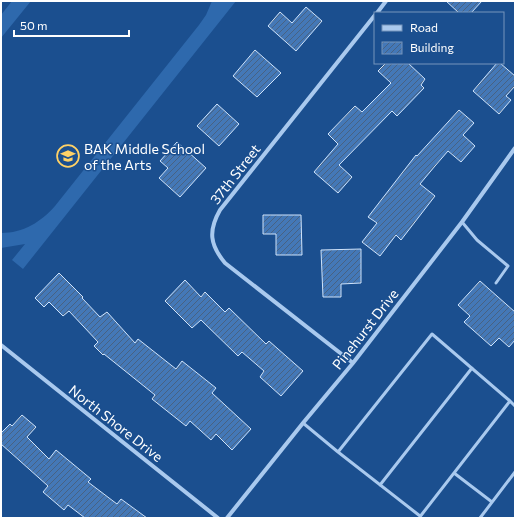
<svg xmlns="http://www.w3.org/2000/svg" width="516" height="519" font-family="Commissioner,sans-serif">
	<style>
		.pitch { fill: #2e69ad }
		.building { fill: url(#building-hatch); stroke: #cfe3fa }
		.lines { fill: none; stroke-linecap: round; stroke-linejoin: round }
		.service { stroke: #a9c9ee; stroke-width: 3 }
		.minor { stroke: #a9c9ee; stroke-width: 4 }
		.labels { text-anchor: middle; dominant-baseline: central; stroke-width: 3; stroke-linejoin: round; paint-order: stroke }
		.poi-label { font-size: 14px; fill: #fff; stroke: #1b4f8f; text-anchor: start }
		.street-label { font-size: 14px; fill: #fff; stroke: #1b4f8f }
	</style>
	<defs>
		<pattern id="building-hatch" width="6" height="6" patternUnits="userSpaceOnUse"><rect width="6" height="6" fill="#4478b7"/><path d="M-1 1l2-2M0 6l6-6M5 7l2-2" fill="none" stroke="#486282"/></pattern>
	</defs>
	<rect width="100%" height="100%" fill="#1b4f8f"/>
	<path class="pitch" d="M12,1H31L1,38V15Z
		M212,1H236L23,269L12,260L25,244L1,248V233C23,233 41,222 55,206L199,25L206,15Z"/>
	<path class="building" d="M446,1H482L471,13H459Z
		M306,7L322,21L296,51L268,26L280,12L292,23Z
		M255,50L281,73L257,97L233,76Z
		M386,63H408L425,79L421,85L424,88L397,116L392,111L339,165L352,177L338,193L314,172L338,144L328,134L355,106L362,112L391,83L378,71Z
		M497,63H500L515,76V86L506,96L511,100L499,114L473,91Z
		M217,104L239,124L219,146L197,126Z
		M459,110L474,123L463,135L475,146L461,162L448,151L435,166L420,184L435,196L401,240L396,235L380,256L362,242L377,223L368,217L416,155L417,156Z
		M177,142L206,168L180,197L159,178L168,168L160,161Z
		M263,215H301L302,255H276V234H263Z
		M361,249V283L341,284V297H323L321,250Z
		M59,273L83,297L82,298L100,317L107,312L135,343L138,339L176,369L182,361L216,388L212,393L251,429L232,450L216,434L211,440L190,421L186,426L152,399L155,395L104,354L103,355L94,346L98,342L69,311L63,316L49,302L44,307L35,298Z
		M185,280L201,297L205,292L225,312L229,308L266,344L269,341L303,371L281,396L260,377L264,371L242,352L238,356L201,320L192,328L165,301Z
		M480,281L515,312V340L509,347L499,338L491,346L464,322L470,316L458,305Z
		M22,415L36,427L27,437L49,459L56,450L91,479L88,482L117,504L121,499L147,518H85L68,505L64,510L43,492L48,486L1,444V433L10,424L12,426Z"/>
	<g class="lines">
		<path class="service" d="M462,222L477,240L508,266L496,283
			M510,401L515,406
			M303,423L338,452L432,334L510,401L419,518
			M338,452L420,516
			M454,473L492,502
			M380,485L472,368
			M480,518L515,472"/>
		<path class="minor" d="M377,13L386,1
			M1,345L218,518
			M353,363L225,263C210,245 208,231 220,210L375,15
			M227,518L303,423L353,363L462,222L515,148"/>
	</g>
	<defs>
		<g id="school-ring" transform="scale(1.15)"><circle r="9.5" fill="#1b4f8f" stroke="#ffd166" stroke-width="1.5"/><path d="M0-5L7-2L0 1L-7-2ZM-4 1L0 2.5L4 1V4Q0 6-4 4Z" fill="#ffd166"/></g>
	</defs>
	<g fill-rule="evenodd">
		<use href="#school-ring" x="68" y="156"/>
	</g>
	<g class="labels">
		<g class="poi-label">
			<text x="84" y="148">BAK Middle School<tspan x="84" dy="16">of the Arts</tspan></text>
		</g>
		<g class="street-label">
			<text transform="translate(235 174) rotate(-52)">37th Street</text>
			<text transform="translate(365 329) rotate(-52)">Pinehurst Drive</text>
			<text transform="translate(116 423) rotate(38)">North Shore Drive</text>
		</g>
	</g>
	<rect width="516" height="519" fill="none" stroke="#ffffff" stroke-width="4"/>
	<rect x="374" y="12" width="130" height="52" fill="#1b4f8f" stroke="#7695bc"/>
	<rect x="382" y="25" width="20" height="6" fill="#a9c9ee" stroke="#7695bc"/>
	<text x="410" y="32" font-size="12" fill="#ffffff">Road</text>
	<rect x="382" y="42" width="20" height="12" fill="url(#building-hatch)" stroke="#7695bc"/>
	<text x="410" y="52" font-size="12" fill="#ffffff">Building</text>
	<path d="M14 30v6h115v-6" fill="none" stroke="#ffffff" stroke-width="2"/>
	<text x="20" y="30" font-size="12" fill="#ffffff" stroke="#1b4f8f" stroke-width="3" paint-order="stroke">50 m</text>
</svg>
